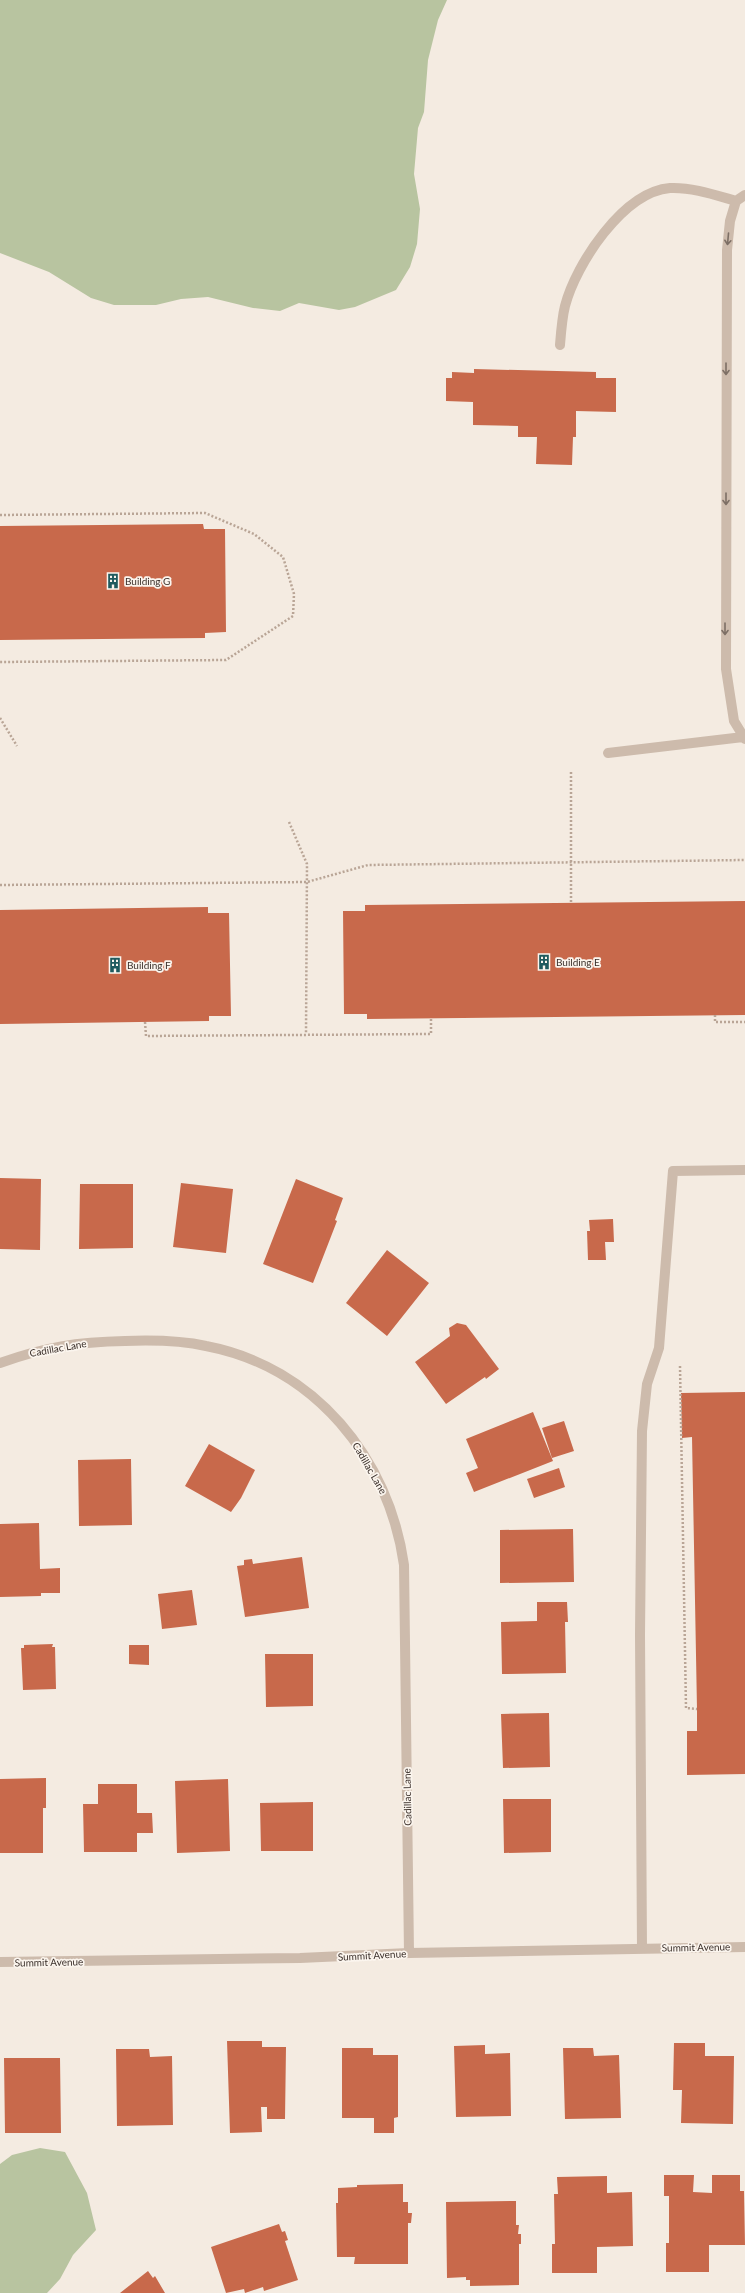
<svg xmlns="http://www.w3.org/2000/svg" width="745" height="2293" font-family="Lato,sans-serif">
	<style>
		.green { fill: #b8c4a0 }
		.building { fill: #c8694b }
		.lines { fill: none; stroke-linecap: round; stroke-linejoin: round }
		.path { stroke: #b9a596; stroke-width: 2.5; stroke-dasharray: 2 2; stroke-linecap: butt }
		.service { stroke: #cdbbac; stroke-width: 10 }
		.minor { stroke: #cdbbac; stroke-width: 10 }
		.oneway { stroke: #7d6f65 }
		.labels { text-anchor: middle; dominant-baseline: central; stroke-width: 3.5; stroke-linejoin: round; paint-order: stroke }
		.poi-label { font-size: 10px; fill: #3b302b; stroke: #fbf5ee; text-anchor: start }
		.street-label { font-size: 10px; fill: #3b302b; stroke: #fbf5ee }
	</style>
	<rect width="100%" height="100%" fill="#f4ebe1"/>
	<path class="green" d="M0,0H447L438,20L428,60L424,112L418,128L414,174L420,209L417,244L410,267L396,290L355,307L339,310L299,303L280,311L253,308L208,297L181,299L156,305H114L91,298L49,272L0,253Z
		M40,2148L65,2152L87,2193L96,2230L73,2255L60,2279L47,2293H0V2164L12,2155Z"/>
	<path class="building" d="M474,369L596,372V378H616V412L576,411V437H573L572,465L536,464L537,437H518V426L473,425V402L446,401V378H452V372L474,373Z
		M203,524L204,529H225L226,632L205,633V638L0,640V526Z
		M745,901V1015L367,1019V1014H344L343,911H365V905Z
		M208,907V913H229L231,1016H209V1021L0,1024V910Z
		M0,1178L41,1179L40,1250L0,1249Z
		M296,1179L343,1198L335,1220L337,1221L313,1283L263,1264Z
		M181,1183L233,1189L226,1253L173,1247Z
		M80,1184H133V1248L79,1249Z
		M613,1219L614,1242H605L606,1260H588L587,1231H590L589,1220Z
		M387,1250L429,1283L387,1336L346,1303Z
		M457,1323L466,1325L499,1369L486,1379L485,1377L446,1404L415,1362L450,1336L449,1328Z
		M745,1392V1774L687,1775V1731H697V1709L692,1437L682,1438L681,1393Z
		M533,1412L553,1461L474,1492L466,1473L478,1468L466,1439Z
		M564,1421L574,1451L552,1458L542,1428Z
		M209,1444L255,1470L241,1498L231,1512L185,1486Z
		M131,1459L132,1525L79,1526L78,1460Z
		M559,1468L565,1487L534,1498L527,1479Z
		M39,1523L40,1569L60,1568V1593H41V1596L0,1597V1524Z
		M573,1529L574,1582L500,1583V1530Z
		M302,1557L309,1608L245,1617L237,1566L244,1565V1560L252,1559L253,1564Z
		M192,1590L197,1625L162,1629L158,1594Z
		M537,1602H567L568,1622H565L566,1673L502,1674L501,1622L537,1621Z
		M53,1644L52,1647H55L56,1689L23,1690L21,1648H24V1645Z
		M129,1645H149V1665L129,1664Z
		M265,1654H313V1706L266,1707Z
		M549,1713L550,1767L503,1768L501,1714Z
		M46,1778V1808H43V1853H0V1779Z
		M228,1779L230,1851L177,1853L175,1781Z
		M98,1784H137V1813H152L153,1833H137V1852H84L83,1804H98Z
		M503,1799H551V1852L504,1853Z
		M313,1802V1851H261L260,1803Z
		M227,2041H262V2047H286L285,2119H267V2107H261L262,2132L230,2133Z
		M674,2043H705V2056H734L733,2124L681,2123L682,2090H673Z
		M485,2045V2054L510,2053L511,2116L456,2117L454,2046Z
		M342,2048H373V2055H398V2117L394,2118V2133H374V2118H342Z
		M563,2048H593L594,2056L619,2055L621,2118L565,2119Z
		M116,2049H149L150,2057L172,2056L173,2125L117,2126Z
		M4,2058H60L61,2133H5Z
		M664,2175H694L693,2192L712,2193V2175H740V2191H744L745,2245H709V2272H666V2243H669V2196H664Z
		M607,2176V2193L632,2192L633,2246L597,2247V2273H552V2244H555L554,2194H558L557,2177Z
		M403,2184V2202H408V2213H412L411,2223H408V2264H354L355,2257H337L336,2203H338V2188L357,2187V2185Z
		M516,2201V2225H519L518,2234H521V2244H519V2285L470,2286V2280H466V2277L447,2278L446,2202Z
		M279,2224L282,2232L285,2231L288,2240L285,2241L298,2280L264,2291L263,2287L245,2293L244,2289L226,2293L211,2247Z
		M148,2271L153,2278L155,2276L165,2293H120Z"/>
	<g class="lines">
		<path class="path" d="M0,515L205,513L254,534L283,557L294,594L293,616L226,660L0,662
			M0,718L17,746
			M571,772V903
			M289,822L307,864L306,1034
			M0,885L307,882L368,865L745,860
			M715,1015V1022H745
			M145,1022L146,1036L431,1034V1018
			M680,1366L686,1708L697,1709"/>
		<path class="service" d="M745,195L736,201L730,221L727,250L726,669L734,721L745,739
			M560,345C561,332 562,318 565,306C576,264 623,192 670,188C692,187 715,195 736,201
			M608,753L743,737
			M642,1948L640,1635L642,1431L647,1384L659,1348L673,1171L745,1170"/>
		<path class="minor" d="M0,1363C45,1347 77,1342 125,1341C152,1340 179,1340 206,1346C315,1367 389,1458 404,1565L409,1953
			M0,1962L300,1958L409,1953L745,1947"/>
	</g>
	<defs><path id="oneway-shaft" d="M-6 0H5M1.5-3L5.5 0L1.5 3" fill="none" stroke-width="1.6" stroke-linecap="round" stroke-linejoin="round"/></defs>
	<g class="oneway">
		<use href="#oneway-shaft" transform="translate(728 239) rotate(95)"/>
		<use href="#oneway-shaft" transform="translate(726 369) rotate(90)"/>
		<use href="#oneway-shaft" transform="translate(726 499) rotate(90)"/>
		<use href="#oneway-shaft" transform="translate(725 629) rotate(90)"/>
	</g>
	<defs>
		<g id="building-bare" transform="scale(1.2)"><path d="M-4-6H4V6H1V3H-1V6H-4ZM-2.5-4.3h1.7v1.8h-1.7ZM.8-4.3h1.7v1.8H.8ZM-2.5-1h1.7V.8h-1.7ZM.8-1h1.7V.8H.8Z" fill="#1f5a5e" stroke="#fbf5ee" stroke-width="2.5" paint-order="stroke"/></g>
	</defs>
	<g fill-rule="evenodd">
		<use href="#building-bare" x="113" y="581"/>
		<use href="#building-bare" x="544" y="962"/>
		<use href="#building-bare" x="115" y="965"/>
	</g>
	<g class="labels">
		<g class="poi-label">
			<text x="125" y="581">Building G</text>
			<text x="556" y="962">Building E</text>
			<text x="127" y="965">Building F</text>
		</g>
		<g class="street-label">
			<text transform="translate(58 1348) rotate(-10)">Cadillac Lane</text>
			<text transform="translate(370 1468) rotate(60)">Cadillac Lane</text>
			<text transform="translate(407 1797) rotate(-91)">Cadillac Lane</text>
			<text transform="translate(696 1947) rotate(-1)">Summit Avenue</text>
			<text transform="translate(372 1955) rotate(-3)">Summit Avenue</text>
			<text transform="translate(49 1962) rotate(-1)">Summit Avenue</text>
		</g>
	</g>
</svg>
